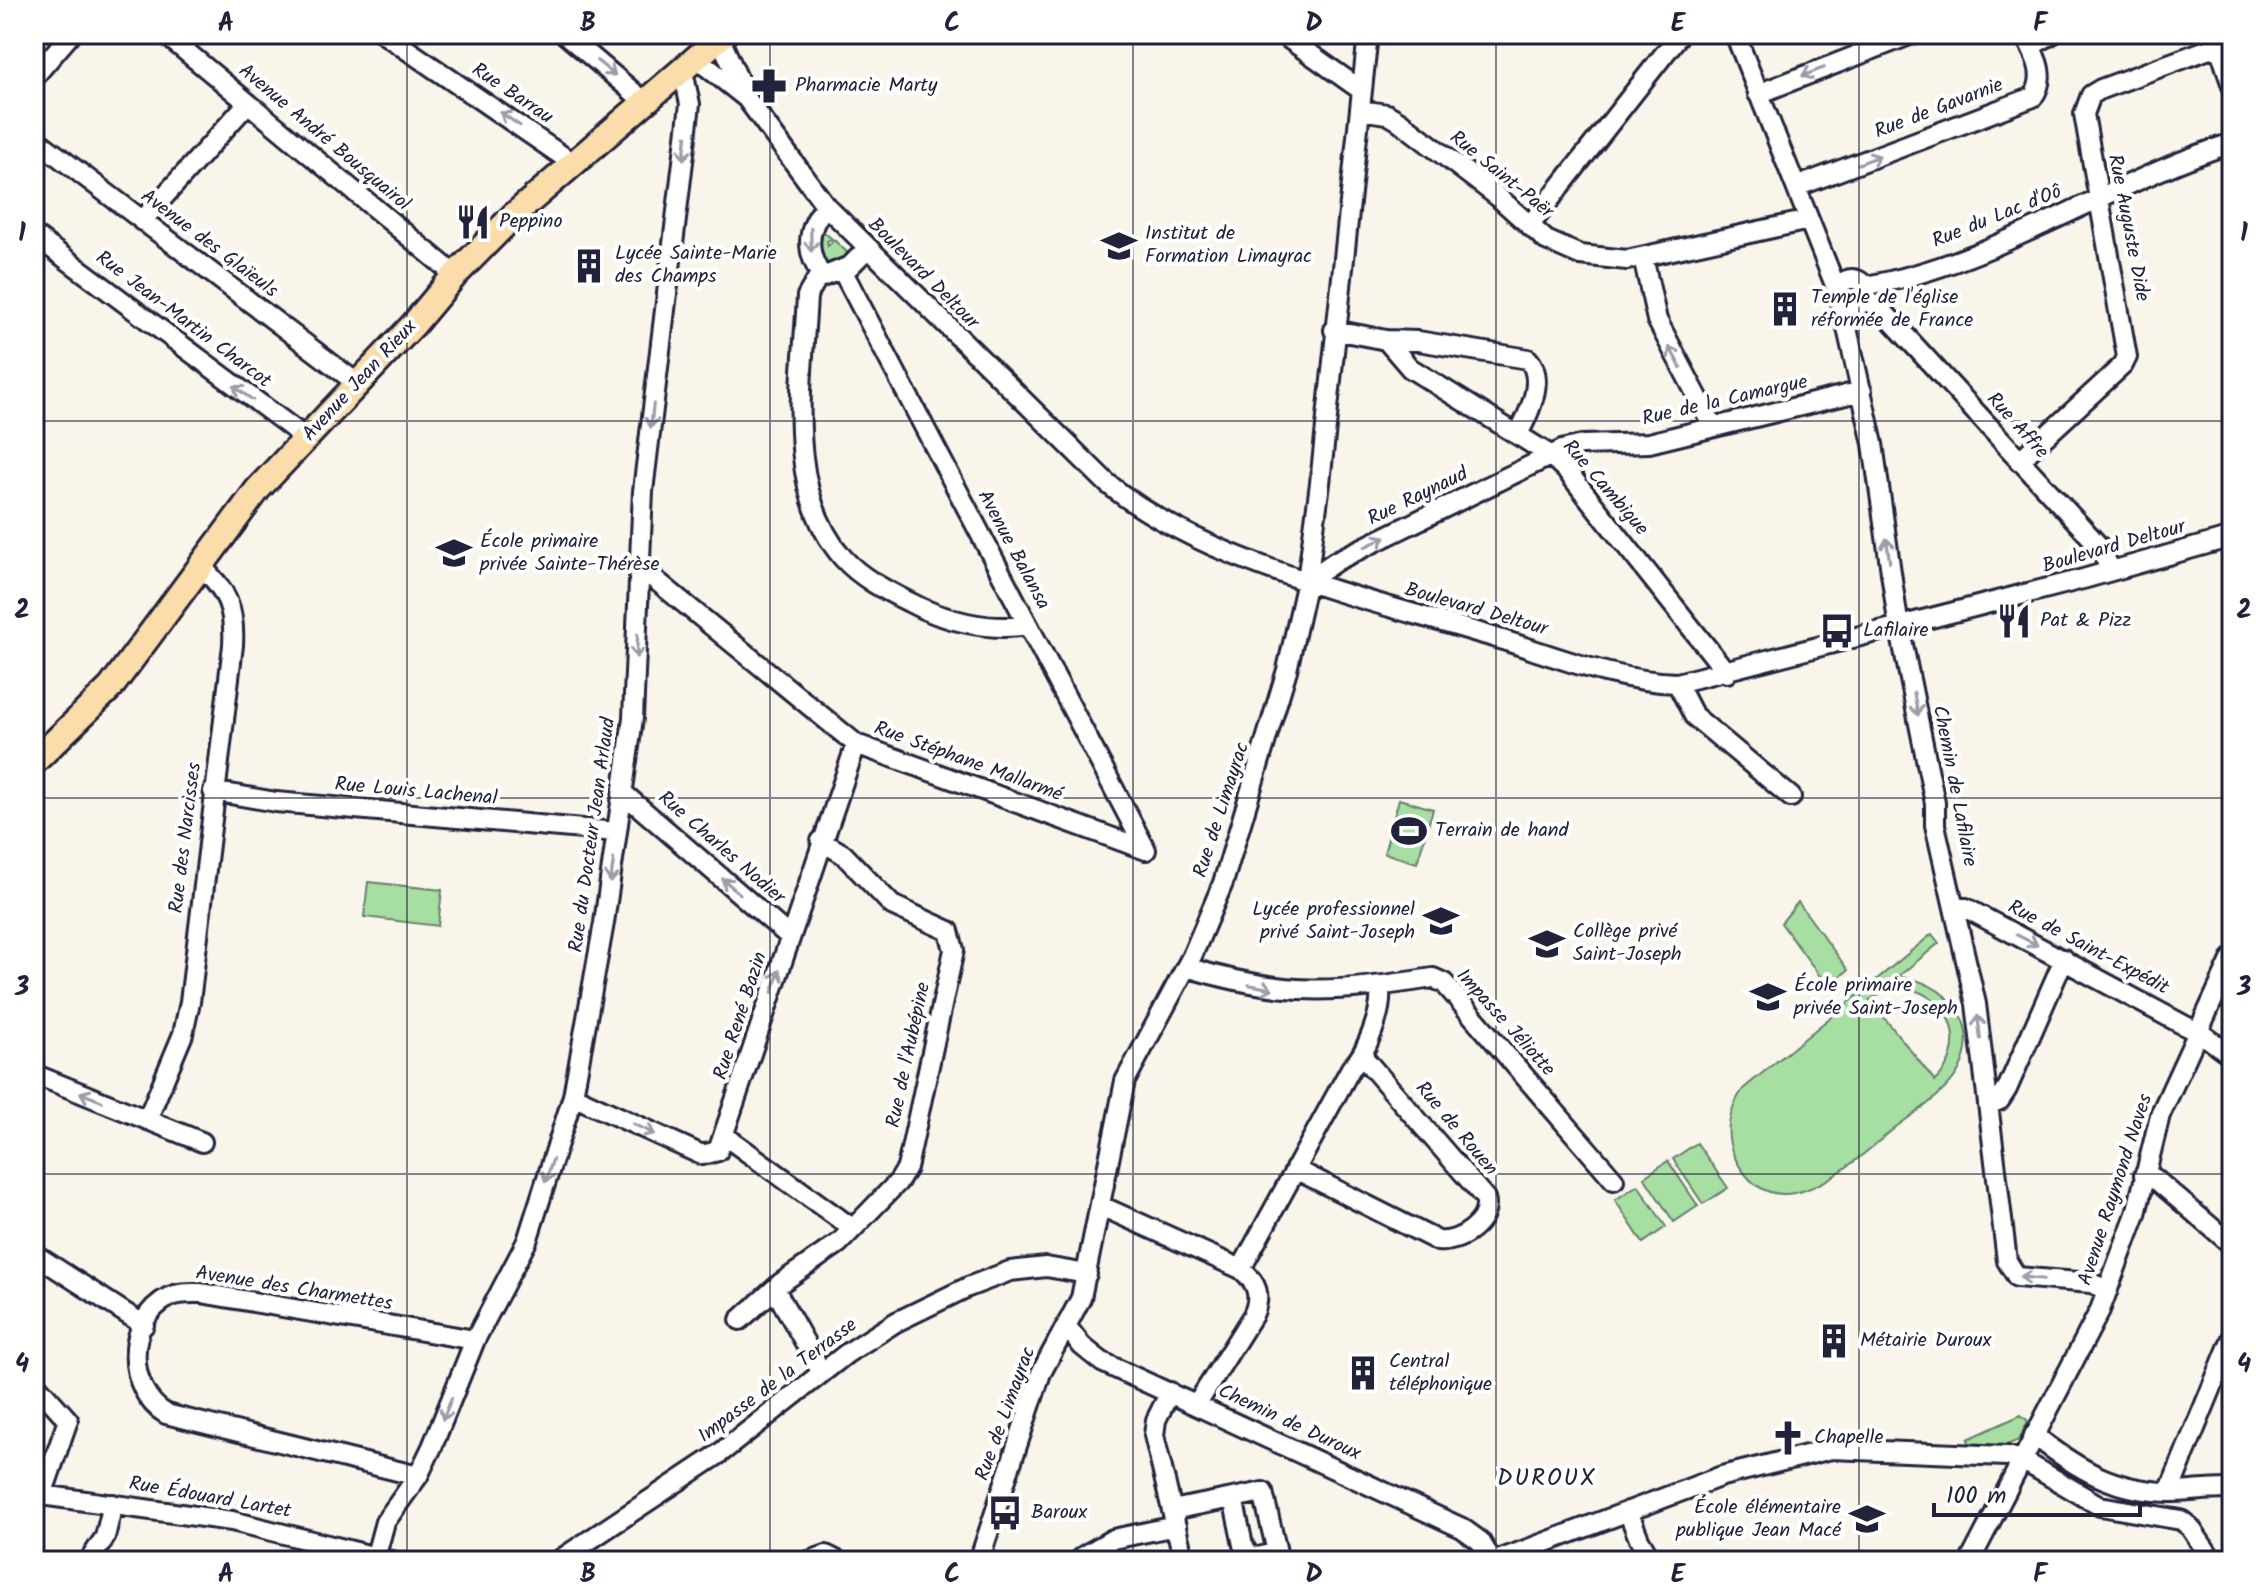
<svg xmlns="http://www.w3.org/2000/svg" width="2266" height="1595" font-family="Kalam,sans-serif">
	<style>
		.green { fill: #a7dea2; stroke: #64806e; stroke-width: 2; fill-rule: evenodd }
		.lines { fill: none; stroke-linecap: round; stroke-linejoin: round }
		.minor-casing { stroke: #22223b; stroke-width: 24 }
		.major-casing { stroke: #22223b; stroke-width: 30 }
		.minor { stroke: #fff; stroke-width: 18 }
		.major { stroke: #fbddab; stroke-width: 24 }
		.oneway { stroke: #9c9ca7 }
		.grid { fill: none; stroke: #22223b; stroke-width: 2; stroke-opacity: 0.55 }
		.labels { text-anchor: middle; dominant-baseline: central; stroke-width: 8; stroke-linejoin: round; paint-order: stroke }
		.poi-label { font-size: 20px; fill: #22223b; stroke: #fff; text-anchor: start }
		.street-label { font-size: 20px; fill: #22223b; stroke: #fff }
		.quarter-label { font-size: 24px; letter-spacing: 2px; fill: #22223b; stroke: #fff }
		.neatline { fill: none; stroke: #22223b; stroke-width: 3 }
		.grid-label { font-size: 26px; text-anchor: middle; font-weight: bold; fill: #22223b }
	</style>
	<rect width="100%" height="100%" fill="#faf5eb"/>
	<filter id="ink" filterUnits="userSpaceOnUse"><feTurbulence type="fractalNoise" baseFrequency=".0125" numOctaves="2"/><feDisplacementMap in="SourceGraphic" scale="16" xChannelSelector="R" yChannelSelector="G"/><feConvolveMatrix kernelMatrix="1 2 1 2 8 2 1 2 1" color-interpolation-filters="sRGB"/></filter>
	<g filter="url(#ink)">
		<path class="green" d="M818,227L832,239L827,241L828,246L834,240L849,254L835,266L825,265L818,256Z
			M1399,799L1433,809L1417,863L1384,853Z
			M368,882L442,890L438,926L364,917Z
			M1798,902L1848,970L1828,987L1781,923Z
			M1932,934L1939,943L1898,977C1944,980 1984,1022 1959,1070C1946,1094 1917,1111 1896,1127C1854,1161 1776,1240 1735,1158C1723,1134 1729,1109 1743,1089ZM1907,988C1953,998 1969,1048 1935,1081L1870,1000L1887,990Z
			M1697,1143L1728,1188L1703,1204L1673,1159Z
			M1668,1161L1698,1206L1674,1222L1644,1177Z
			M1638,1185L1666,1227L1643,1243L1615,1200Z
			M2021,1415L2028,1421L2019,1440L2004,1446L1969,1443L1968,1439Z"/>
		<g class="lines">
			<g class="minor-casing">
				<path id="minor" d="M165,34L455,275
					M384,34L574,164
					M565,34L646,103
					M718,34L747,99L826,206L1107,483C1203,562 1364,598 1483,634C1546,652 1610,681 1677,683L2083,579L2232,537
					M1282,34L1361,90
					M1735,34L1839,295
					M2216,37L2232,86
					M2031,46L2052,34
					M697,59L745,97
					M34,77L71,34
					M1758,94L1912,34
					M1360,110L1387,114L1399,121L1497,196L1546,240L1580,255L1627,260L1809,220
					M34,138L358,384
					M1796,187L2033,97C2048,76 2035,55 2024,34
					M142,221L248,103
					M1530,225L1680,34
					M34,235L307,439
					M867,249L850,266L817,279L807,296C803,380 783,489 843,558C861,578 885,590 909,602C942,620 990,632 1028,625
					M1643,257L1657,320L1713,426
					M842,270L1146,850
					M822,276C805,252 806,228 826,206
					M1838 293a14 14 0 1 1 28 0a14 14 0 1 1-28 0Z
					M1865,286C1989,266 2110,182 2232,143
					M1864,300L1878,306L2098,545L2111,570
					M1847,306V328L1873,444L1897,615L1935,803V825L1976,1004L2007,1261L2017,1277L2091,1283L2108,1290
					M1334,330L1386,340L1410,368L1550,455L1567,471L1727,673
					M1386,340L1418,341L1528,359C1546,378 1529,414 1518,434
					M2019,461L2123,365L2127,357L2084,114L2091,95L2101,89L2220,45
					M641,568L856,744L1146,850
					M1307,581L1336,561L1562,450L1582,445L1649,443L1862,391
					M1677,683L1694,716L1791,797
					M213,791L276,802L617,832
					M623,793L790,937
					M1956,908H1966L2206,1037L2232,1056
					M1186,967C1284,997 1334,993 1433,978L1444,983L1614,1180
					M34,1074L202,1142
					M573,1096L702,1155L718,1151L856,744
					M1988,1105L2000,1100L2007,1089L2064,959
					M147,1120L183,1034L190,1002L233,645C235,609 227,589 200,566
					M725,1136L852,1228
					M1295,1169L1438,1241C1460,1244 1492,1221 1485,1198L1363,1057
					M2144,1175L2154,1178L2232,1245
					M1101,1206L1241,1269C1257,1283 1262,1295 1253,1315L1197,1404
					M34,1254L144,1325
					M1241,1269L1351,1068C1366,1055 1385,1007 1379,986
					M776,1291L822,1373
					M740,1320L781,1283L839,1243L899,1181L907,1168L954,950L949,931L892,905L843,854L821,841
					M1067,1327L1082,1346L1102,1362L1462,1528L1480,1541L1492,1561
					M34,1382L68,1420L42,1495
					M1170,1392L1156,1420L1154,1435L1184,1561
					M2034,1435C2077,1469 2114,1491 2169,1492C2190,1492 2211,1488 2232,1489
					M418,1476L166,1414C126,1390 124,1320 169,1297C179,1292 190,1293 201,1293L475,1340
					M2169,1492L2232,1338
					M34,1494L232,1521L392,1561
					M1172,1510L1263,1492L1277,1552L1259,1557L1249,1555L1243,1545L1233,1498
					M1628,1511L1639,1539L1652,1561
					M376,1555L385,1522L418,1476L432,1447L475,1340L527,1241L573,1096L604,923L633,718L643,491L690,104L683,71
					M1082,1557L1113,1539L1176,1526
					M89,1561L105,1537L113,1504
					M558,1561L719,1454L846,1354L896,1322L968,1287L1010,1271L1046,1267L1087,1274
					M809,1561L826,1555L838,1561
					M979,1561L1041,1373L1081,1298L1125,1081L1192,956L1223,883L1287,670L1307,581L1320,483L1368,34
					M1496,1561L1722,1476L1831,1449L2007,1456L2022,1460L2100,1506L2181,1520L2190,1527L2213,1561
					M1970,1561L2100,1310L2136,1214L2160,1115L2232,958"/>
			</g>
			<g class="major-casing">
				<path id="major" d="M34,762L111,687L258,489L414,324L455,275L515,214L724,34"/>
			</g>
			<use href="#minor" class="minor"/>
			<use href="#major" class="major"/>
		</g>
		<defs><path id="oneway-shaft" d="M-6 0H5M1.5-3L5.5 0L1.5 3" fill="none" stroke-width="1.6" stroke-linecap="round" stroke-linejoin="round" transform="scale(2)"/></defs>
		<g class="oneway">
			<use href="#oneway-shaft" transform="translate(606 68) rotate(39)"/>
			<use href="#oneway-shaft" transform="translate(1813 72) rotate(159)"/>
			<use href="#oneway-shaft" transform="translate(510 119) rotate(-146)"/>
			<use href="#oneway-shaft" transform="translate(685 148) rotate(97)"/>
			<use href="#oneway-shaft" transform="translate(1869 160) rotate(-21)"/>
			<use href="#oneway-shaft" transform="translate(811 240) rotate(89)"/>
			<use href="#oneway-shaft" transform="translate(1675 357) rotate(-119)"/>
			<use href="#oneway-shaft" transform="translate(243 393) rotate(-144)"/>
			<use href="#oneway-shaft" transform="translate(652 416) rotate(96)"/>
			<use href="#oneway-shaft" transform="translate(1375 542) rotate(-26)"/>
			<use href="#oneway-shaft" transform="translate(1888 550) rotate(-98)"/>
			<use href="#oneway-shaft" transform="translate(637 646) rotate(93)"/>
			<use href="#oneway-shaft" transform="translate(1916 704) rotate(79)"/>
			<use href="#oneway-shaft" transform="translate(612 871) rotate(98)"/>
			<use href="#oneway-shaft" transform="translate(731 886) rotate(-139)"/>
			<use href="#oneway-shaft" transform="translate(2027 940) rotate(27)"/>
			<use href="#oneway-shaft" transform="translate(776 981) rotate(-72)"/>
			<use href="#oneway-shaft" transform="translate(1261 987) rotate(11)"/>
			<use href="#oneway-shaft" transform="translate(1979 1027) rotate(-97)"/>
			<use href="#oneway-shaft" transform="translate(91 1097) rotate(-158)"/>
			<use href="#oneway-shaft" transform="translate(644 1129) rotate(25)"/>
			<use href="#oneway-shaft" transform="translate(549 1171) rotate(108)"/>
			<use href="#oneway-shaft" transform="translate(2032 1278) rotate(-174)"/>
			<use href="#oneway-shaft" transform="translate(447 1409) rotate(112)"/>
		</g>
	</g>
	<path class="grid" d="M407,34V1561M770,34V1561M1133,34V1561M1496,34V1561M1859,34V1561M34,421H2232M34,798H2232M34,1174H2232"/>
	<defs>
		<g id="pharmacy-bare" transform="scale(2.76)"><path d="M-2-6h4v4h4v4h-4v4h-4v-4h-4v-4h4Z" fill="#22223b" stroke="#fff" stroke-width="2.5" paint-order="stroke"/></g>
		<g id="restaurant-bare" transform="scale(2.76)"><path d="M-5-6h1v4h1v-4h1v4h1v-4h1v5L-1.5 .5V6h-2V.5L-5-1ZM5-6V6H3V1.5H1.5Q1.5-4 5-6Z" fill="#22223b" stroke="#fff" stroke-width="2.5" paint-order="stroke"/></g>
		<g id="university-bare" transform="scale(2.76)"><path d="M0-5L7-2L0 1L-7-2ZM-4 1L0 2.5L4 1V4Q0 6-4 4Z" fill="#22223b" stroke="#fff" stroke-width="2.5" paint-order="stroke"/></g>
		<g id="building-bare" transform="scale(2.76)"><path d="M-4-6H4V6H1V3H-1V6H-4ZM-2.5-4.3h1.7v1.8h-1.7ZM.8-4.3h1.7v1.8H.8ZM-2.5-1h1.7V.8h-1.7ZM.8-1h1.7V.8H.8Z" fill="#22223b" stroke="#fff" stroke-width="2.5" paint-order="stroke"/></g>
		<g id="school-bare" transform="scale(2.76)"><path d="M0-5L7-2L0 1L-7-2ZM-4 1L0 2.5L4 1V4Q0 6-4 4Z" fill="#22223b" stroke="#fff" stroke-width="2.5" paint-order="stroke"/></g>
		<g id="bus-bare" transform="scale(2.76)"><path d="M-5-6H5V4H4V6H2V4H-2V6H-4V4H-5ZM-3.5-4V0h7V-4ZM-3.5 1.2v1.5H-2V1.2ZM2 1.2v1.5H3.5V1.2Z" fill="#22223b" stroke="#fff" stroke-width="2.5" paint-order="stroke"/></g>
		<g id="stadium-bare" transform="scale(2.76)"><path d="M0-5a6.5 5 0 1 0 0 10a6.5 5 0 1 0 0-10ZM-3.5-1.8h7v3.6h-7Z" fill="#22223b" stroke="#fff" stroke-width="2.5" paint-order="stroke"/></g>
		<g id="church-bare" transform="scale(2.76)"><path d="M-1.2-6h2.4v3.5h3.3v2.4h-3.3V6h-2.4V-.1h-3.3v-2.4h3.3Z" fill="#22223b" stroke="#fff" stroke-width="2.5" paint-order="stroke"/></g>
	</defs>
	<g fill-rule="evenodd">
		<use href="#pharmacy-bare" x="769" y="86"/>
		<use href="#restaurant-bare" x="473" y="222"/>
		<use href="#university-bare" x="1119" y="246"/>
		<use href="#building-bare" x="589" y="266"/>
		<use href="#building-bare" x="1785" y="309"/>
		<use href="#school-bare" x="454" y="553"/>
		<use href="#restaurant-bare" x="2014" y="621"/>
		<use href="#bus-bare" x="1837" y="631"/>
		<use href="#stadium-bare" x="1409" y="831"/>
		<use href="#school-bare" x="1441" y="921"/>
		<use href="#school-bare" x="1547" y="944"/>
		<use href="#school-bare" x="1768" y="997"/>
		<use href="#building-bare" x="1834" y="1341"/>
		<use href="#building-bare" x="1363" y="1373"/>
		<use href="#church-bare" x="1788" y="1438"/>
		<use href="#bus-bare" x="1005" y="1513"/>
		<use href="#school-bare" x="1867" y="1519"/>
	</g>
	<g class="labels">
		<g class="poi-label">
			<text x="795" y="86">Pharmacie Marty</text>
			<text x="499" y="222">Peppino</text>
			<text x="1145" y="234">Institut de<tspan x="1145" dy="23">Formation Limayrac</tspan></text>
			<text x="615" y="254">Lycée Sainte-Marie<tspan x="615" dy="23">des Champs</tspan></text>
			<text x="1811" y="298">Temple de l'église<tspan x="1811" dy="23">réformée de France</tspan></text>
			<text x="480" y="542">École primaire<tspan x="480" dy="23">privée Sainte-Thérèse</tspan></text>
			<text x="2040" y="621">Pat &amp; Pizz</text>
			<text x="1863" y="631">Lafilaire</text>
			<text x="1435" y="831">Terrain de hand</text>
			<text x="1415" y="910" text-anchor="end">Lycée professionnel<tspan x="1415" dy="23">privé Saint-Joseph</tspan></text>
			<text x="1573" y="932">Collège privé<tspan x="1573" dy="23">Saint-Joseph</tspan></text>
			<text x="1794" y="986">École primaire<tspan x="1794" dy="23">privée Saint-Joseph</tspan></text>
			<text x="1860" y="1341">Métairie Duroux</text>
			<text x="1389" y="1362">Central<tspan x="1389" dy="23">téléphonique</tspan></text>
			<text x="1814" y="1438">Chapelle</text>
			<text x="1841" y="1508" text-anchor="end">École élémentaire<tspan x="1841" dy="23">publique Jean Macé</tspan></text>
			<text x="1031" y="1513">Baroux</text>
		</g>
		<g class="street-label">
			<text transform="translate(512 94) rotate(34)">Rue Barrau</text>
			<text transform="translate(1939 109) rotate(-21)">Rue de Gavarnie</text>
			<text transform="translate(324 138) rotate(40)">Avenue André Bousquairol</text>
			<text transform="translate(1501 175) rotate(39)">Rue Saint-Paër</text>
			<text transform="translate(1997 217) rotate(-22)">Rue du Lac d'Oô</text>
			<text transform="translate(2128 228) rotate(79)">Rue Auguste Dide</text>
			<text transform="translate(209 244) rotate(37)">Avenue des Glaïeuls</text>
			<text transform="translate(923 274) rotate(45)">Boulevard Deltour</text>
			<text transform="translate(183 320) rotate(37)">Rue Jean-Martin Charcot</text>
			<text transform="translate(360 381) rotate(-47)">Avenue Jean Rieux</text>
			<text transform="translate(1725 401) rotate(-13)">Rue de la Camargue</text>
			<text transform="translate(2017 426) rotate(48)">Rue Affre</text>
			<text transform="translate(1605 488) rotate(49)">Rue Cambigue</text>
			<text transform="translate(1418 497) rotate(-26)">Rue Raynaud</text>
			<text transform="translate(2114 547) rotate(-16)">Boulevard Deltour</text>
			<text transform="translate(1013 550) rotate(62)">Avenue Balansa</text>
			<text transform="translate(1476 610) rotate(16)">Boulevard Deltour</text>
			<text transform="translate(968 762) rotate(20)">Rue Stéphane Mallarmé</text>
			<text transform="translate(1954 786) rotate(79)">Chemin de Lafilaire</text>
			<text transform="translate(416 792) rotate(5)">Rue Louis Lachenal</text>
			<text transform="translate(1222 810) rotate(-72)">Rue de Limayrac</text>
			<text transform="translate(593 835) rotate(-82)">Rue du Docteur Jean Arlaud</text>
			<text transform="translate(186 838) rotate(-83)">Rue des Narcisses</text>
			<text transform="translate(721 848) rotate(41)">Rue Charles Nodier</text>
			<text transform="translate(2088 948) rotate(28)">Rue de Saint-Expédit</text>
			<text transform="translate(741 1016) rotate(-72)">Rue René Bazin</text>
			<text transform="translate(1505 1023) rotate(48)">Impasse Jéliotte</text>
			<text transform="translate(909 1055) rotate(-78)">Rue de l'Aubépine</text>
			<text transform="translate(1456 1129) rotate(50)">Rue de Rouen</text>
			<text transform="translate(2116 1190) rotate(-72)">Avenue Raymond Naves</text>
			<text transform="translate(294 1289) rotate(9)">Avenue des Charmettes</text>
			<text transform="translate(778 1381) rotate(-37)">Impasse de la Terrasse</text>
			<text transform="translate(1006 1414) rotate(-70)">Rue de Limayrac</text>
			<text transform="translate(1289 1423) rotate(25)">Chemin de Duroux</text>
			<text transform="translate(210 1498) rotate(10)">Rue Édouard Lartet</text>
		</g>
		<g class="quarter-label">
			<text x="1547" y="1478">DUROUX</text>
		</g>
	</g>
	<rect width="2266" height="1595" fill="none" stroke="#fff" stroke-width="88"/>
	<path d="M1934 1503v12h206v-12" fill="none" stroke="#22223b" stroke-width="4"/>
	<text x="1946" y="1503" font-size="24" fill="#22223b" stroke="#ffffff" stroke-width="6" paint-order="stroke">100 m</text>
	<rect x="44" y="44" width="2178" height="1507" class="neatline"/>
	<g class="grid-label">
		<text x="226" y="31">A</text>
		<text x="588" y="31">B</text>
		<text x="952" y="31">C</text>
		<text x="1314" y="31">D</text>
		<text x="1678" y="31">E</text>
		<text x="2040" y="31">F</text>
		<text x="22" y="241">1</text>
		<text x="2244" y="241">1</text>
		<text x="22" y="618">2</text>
		<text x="2244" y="618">2</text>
		<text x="22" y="995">3</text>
		<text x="2244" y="995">3</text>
		<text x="22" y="1372">4</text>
		<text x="2244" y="1372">4</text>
		<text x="226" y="1582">A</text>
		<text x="588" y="1582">B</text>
		<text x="952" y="1582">C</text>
		<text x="1314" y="1582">D</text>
		<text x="1678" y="1582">E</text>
		<text x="2040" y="1582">F</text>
	</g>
</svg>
